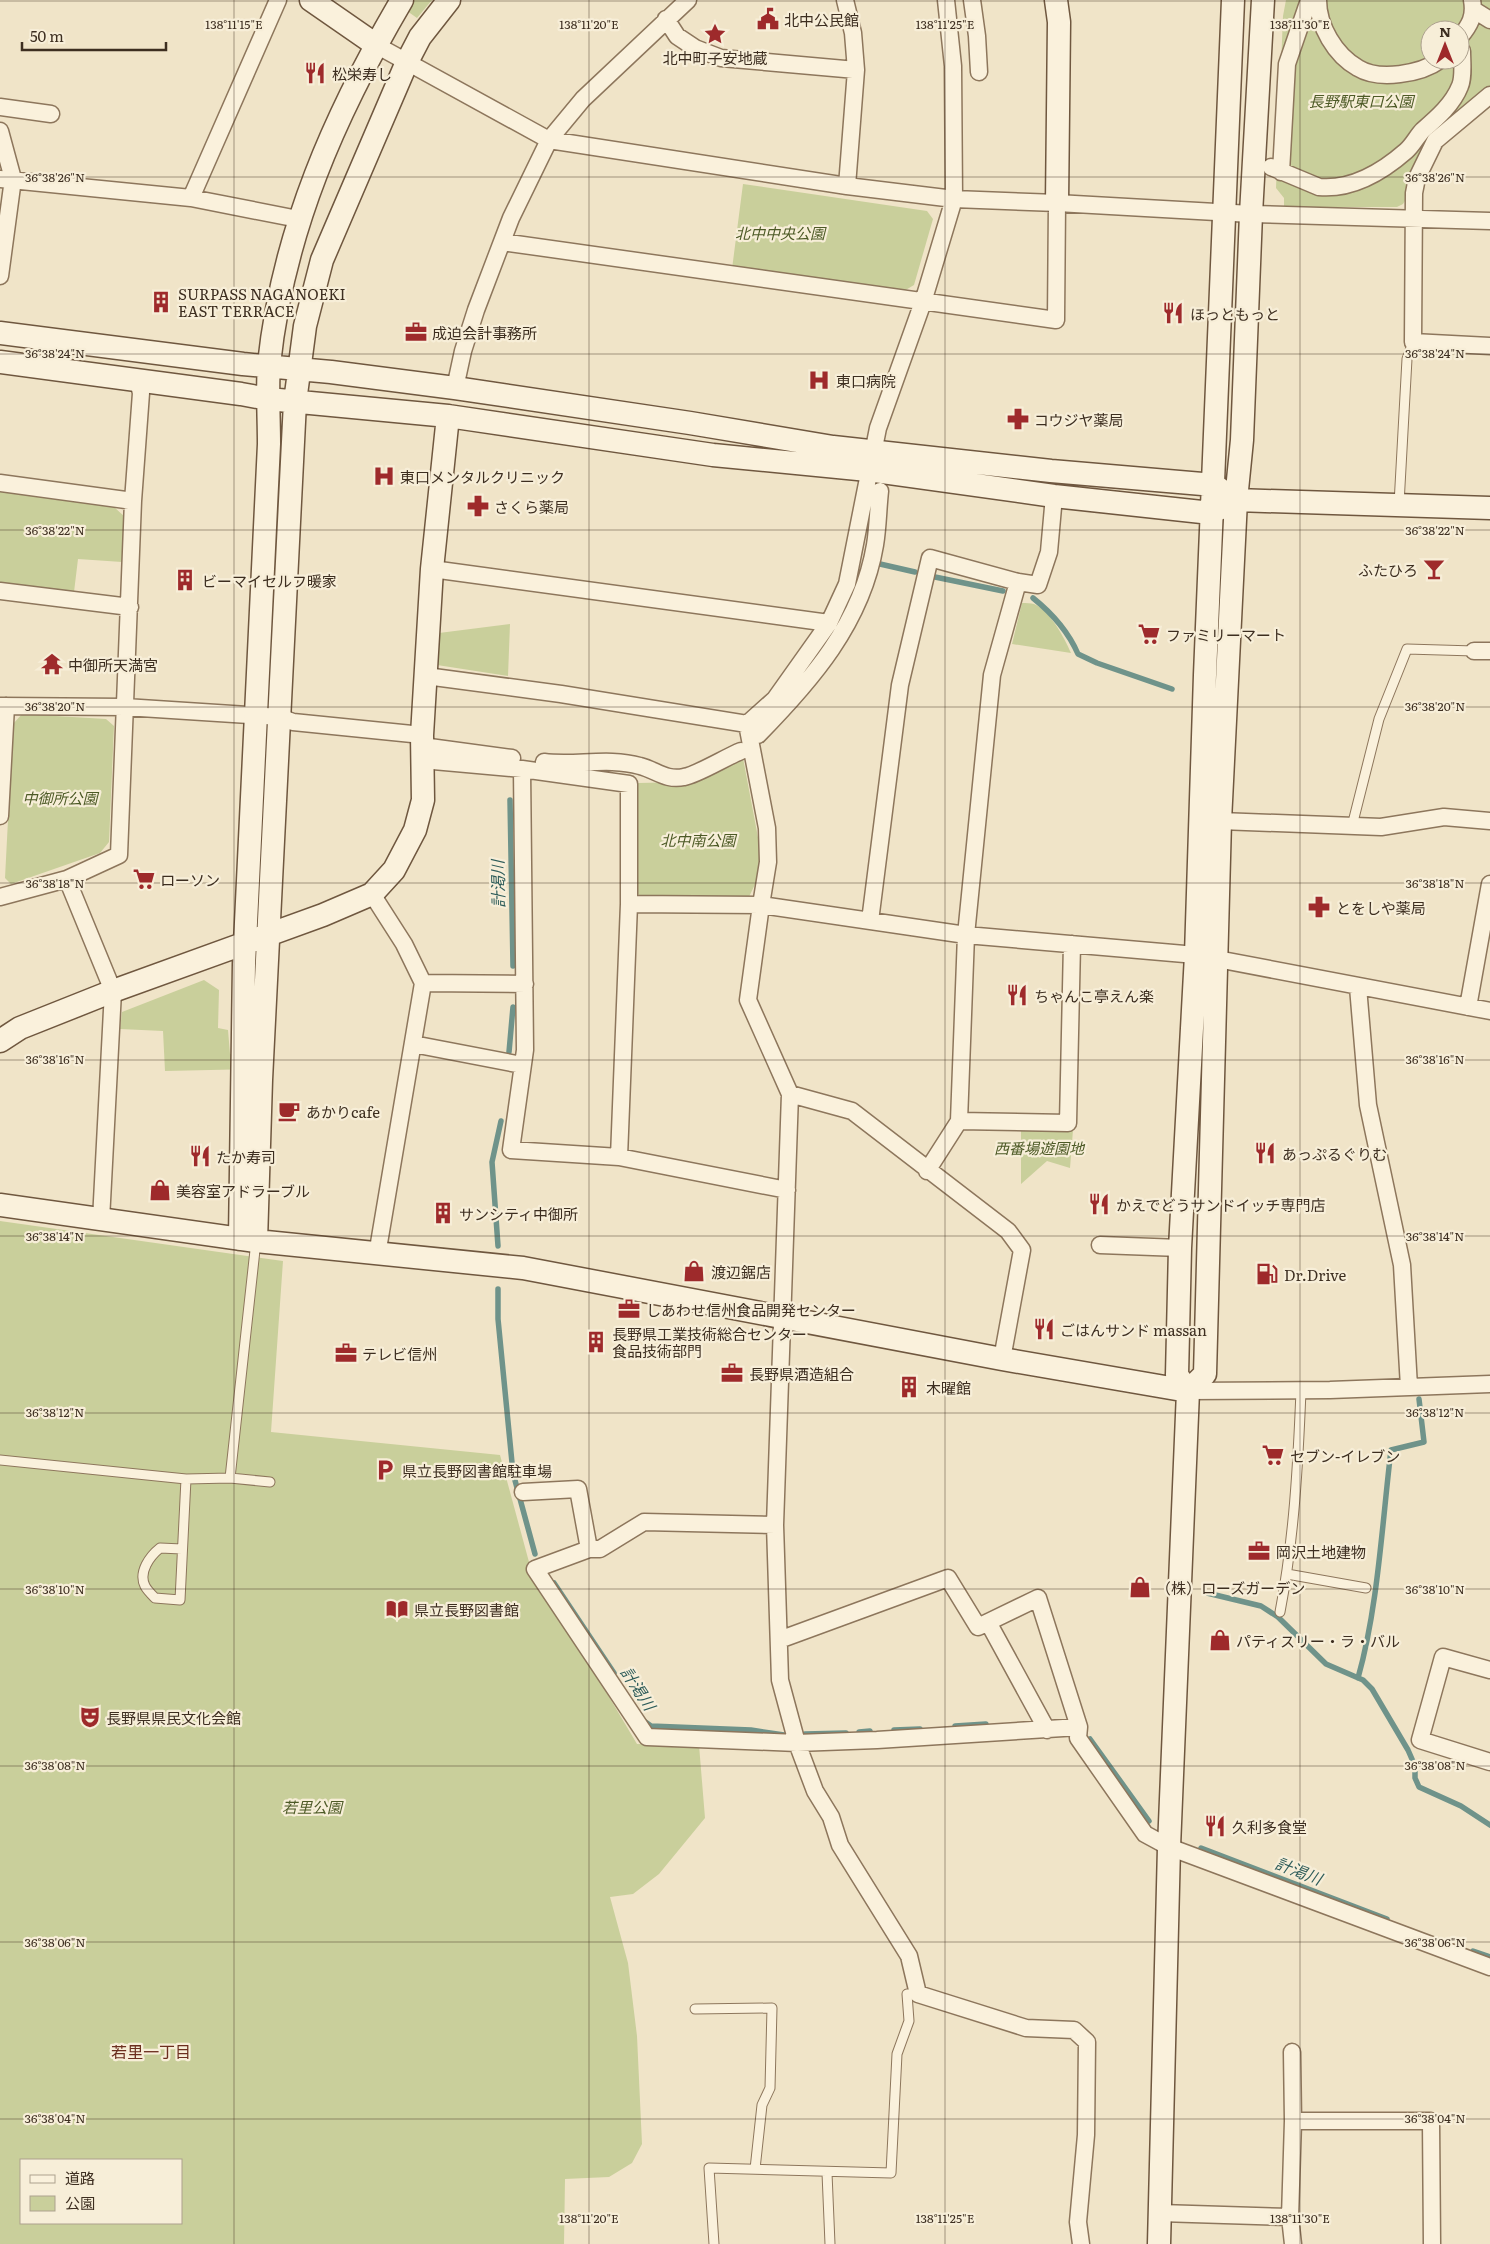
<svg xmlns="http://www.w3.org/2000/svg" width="1490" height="2244" font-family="Literata,'Noto Sans JP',serif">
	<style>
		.green { fill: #c9cf9b; fill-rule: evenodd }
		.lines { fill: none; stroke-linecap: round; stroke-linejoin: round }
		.stream { stroke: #6f938a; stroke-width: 5.5 }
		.lane-casing { stroke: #8d765c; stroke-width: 11 }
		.street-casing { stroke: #8d765c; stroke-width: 19 }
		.secondary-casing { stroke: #6f573f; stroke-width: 25 }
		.lane { stroke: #faf1dc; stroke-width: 9 }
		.street { stroke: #faf1dc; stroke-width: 16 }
		.secondary { stroke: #faf1dc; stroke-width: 22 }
		.ticks { fill: none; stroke: #3d2e20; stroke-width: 1; stroke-opacity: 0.45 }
		.labels { text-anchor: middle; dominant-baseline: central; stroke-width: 4.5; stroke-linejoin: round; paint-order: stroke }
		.poi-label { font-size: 15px; fill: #3d2e20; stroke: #f7eed8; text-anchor: start }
		.park-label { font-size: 15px; font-style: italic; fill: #4d5a26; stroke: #f7eed8 }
		.water-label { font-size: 16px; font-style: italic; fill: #2f5d5a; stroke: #f7eed8 }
		.neighbourhood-label { font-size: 16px; fill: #6b2e1e; stroke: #f7eed8 }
		.ticks-label { font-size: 12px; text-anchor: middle; fill: #3d2e20; stroke: #f7eed8; stroke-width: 4.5; stroke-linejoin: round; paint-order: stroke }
	</style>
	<rect width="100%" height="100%" fill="#f0e4c8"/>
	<path class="green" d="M415,0H432L417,18L407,11Z
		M1286,0H1490V86L1430,140L1408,196L1403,204L1397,207H1284V198L1276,188L1283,16ZM1430,30H1460V60H1430Z
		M743,184L927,211L933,219L914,285L904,291L732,269Z
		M0,490L114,507L125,517L122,562L78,559L74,592L0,585Z
		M1022,603C1026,603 1031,603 1034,604C1050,610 1065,639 1071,653L1012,644Z
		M510,624L508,676L437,665L439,633Z
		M22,714L106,719L114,726L109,842L100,853L11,884L5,878L13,724Z
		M743,758L760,848L759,876L747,901L642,897L635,892L638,783L685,782Z
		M204,980L219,990L218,1028L228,1030L230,1054H236L262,1069L165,1071L163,1031L120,1029L122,1012Z
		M1021,1129L1073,1130L1070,1168L1047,1161L1021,1184Z
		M0,1221L283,1261L271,1432L500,1455L529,1562L637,1744L699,1745L705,1818L659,1874L633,1894L610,1897L628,1963L637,2036L642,2144L632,2163L609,2177L565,2179L564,2244H0ZM21,2160H181V2223H21Z"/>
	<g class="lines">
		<path class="stream" d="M880,564L915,572
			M935,577L1003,591
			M1033,598C1053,614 1068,631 1078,654L1097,663L1172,689
			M510,800L513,966
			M509,1052L513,1007
			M498,1246L492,1162L501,1121
			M498,1289V1319L513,1473L535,1554
			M554,1583L614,1673
			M1207,1593L1261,1606L1278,1617L1326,1664L1363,1680L1372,1689L1408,1750L1415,1766V1778L1419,1787L1461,1806L1490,1825
			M1358,1678C1378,1607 1382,1524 1391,1450L1424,1442L1419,1399
			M644,1721L651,1726L751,1730L784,1735
			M955,1726L986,1724
			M894,1730L920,1729
			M859,1732L870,1731
			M805,1734L846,1733
			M1090,1739L1149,1821
			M1201,1848L1387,1919
			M1473,1951L1490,1957"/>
		<g class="lane-casing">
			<path id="lane" d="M1399,504L1407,359L1413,342
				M1352,826L1379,719L1407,649L1474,651
				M0,1460L186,1479L230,1478L256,1241
				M230,1478L270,1482
				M182,1549L160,1548C150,1556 138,1572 145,1586C147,1590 152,1595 155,1598L180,1600L186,1479
				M1287,1574L1366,1588
				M1280,1612C1294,1539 1298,1465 1301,1391
				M695,2009L772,2008L770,2088L762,2105L755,2169
				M827,2173L830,2244
				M714,2244L709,2168L891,2173L897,2054L909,2021L907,1994H918"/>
		</g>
		<g class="street-casing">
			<path id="street" d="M845,0L853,33L856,70L847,186
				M972,0L977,36L979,72
				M1318,0C1318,26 1335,55 1358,68C1379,81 1421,74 1440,60
				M1474,10L1490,20
				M666,19L677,36L695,48L721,58L856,70
				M1460,37C1470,25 1475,16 1472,0
				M376,45L549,140L847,186L954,199L1057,203L1251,214L1490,221
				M1490,95L1435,141L1417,178L1414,193L1413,342L1490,346
				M0,107L51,114
				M0,131L13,179L0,276
				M1271,167L1319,187C1352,190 1382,172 1406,151C1413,145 1417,136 1423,130C1437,118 1453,104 1460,86C1464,77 1462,62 1462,51L1460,49
				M1281,172L1287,64L1309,0
				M0,179L191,198L298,219
				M191,198L278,0
				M502,242L1056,320L1057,203
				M455,388L463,351L476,310L511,218L549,140L583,99L688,0
				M0,483L133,501
				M432,569L829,623
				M0,591L130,607
				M1474,651H1490
				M426,676L561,694L747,724L775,699L829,623L847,584L878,428L923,302L954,199L953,66L946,0
				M0,706L125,707L280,717L293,722L422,735
				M747,724L767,828L768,862L761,905L966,935L1196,955L1490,1011
				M758,735C811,681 862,623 875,545C878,527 878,509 880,491
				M422,746L512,758
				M422,760L522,769L629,784V904L619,1157L787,1190
				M544,762C575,766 609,757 640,766C656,770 666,781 684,777C697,775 726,757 741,751
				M522,769L525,1050L511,1150L619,1157
				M0,816L6,706
				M1220,821L1381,827L1444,817L1490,821
				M67,879L113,991L101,1220
				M372,894L404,944L423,983L377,1255
				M0,897L67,879L119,855L133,501L141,393L138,381
				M629,904L761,905L748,1000L790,1094
				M870,921L900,685L930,558L1018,582L1038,585L1049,552L1054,496
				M423,983L525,984
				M1358,987L1368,1105L1402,1265L1409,1387
				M1468,1007L1490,884
				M413,1044L522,1065
				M959,1121L1068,1123L1072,944
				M927,1171L959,1121L966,935L992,675L1018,582
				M1100,1245L1180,1248
				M1002,1359L1022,1250L1008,1231L852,1111L790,1094L775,1525L780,1680L797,1743L815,1791L831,1817L840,1845L909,1956L918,1994L1026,2028L1074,2030L1087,2042L1086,2135L1078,2222L1081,2244
				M1188,1391L1330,1390L1490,1384
				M523,1492L578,1489L589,1549H600L644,1522L775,1525
				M589,1549L535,1569L647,1737L797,1743L877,1740L1079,1727L1078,1738L1145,1834L1169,1847L1490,1967
				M988,1622L1047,1730
				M779,1640L948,1578L978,1627L1038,1598L1079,1727
				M1490,1670L1443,1657L1420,1740L1490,1762
				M1293,2121H1431L1432,2244
				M1160,2213L1290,2217L1293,2244
				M1290,2217L1293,2121L1292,2052"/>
		</g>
		<g class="secondary-casing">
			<path id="secondary" d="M311,0L376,45
				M1056,0L1059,22L1057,203
				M0,333L243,364L331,372L455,388L690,423L833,447L1051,471L1214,485L1225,493
				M0,362L241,394L268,399L448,416L713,455L868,470L1054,496L1211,513L1236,500L1490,508
				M0,1041L20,1028L113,991L323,915L372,894L394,870L415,830L423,800L422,735L432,569L448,416
				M0,1205L256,1241L523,1268L1002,1359L1188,1391
				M240,1239L244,964L269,444C269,417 267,390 269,364C283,231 335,114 402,0
				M256,1241L261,1080L295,402L305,326L322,260L407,62L420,37L449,0
				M1188,1391L1205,1374L1220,821L1236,500L1242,440L1251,214L1263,0
				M1159,2244L1169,1847L1188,1391L1177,1375L1180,1248L1196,955L1205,675L1233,0"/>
		</g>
		<use href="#lane" class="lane"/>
		<use href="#street" class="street"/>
		<use href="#secondary" class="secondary"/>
	</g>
	<path class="ticks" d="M234,0V2244M589,0V2244M945,0V2244M1300,0V2244M0,1H1490M0,177H1490M0,354H1490M0,530H1490M0,707H1490M0,883H1490M0,1060H1490M0,1236H1490M0,1413H1490M0,1589H1490M0,1766H1490M0,1942H1490M0,2119H1490"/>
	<defs>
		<g id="civic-bare" transform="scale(1.725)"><path d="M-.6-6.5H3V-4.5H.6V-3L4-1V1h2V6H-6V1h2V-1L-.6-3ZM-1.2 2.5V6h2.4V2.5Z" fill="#9e2a2b" stroke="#f7eed8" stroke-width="2.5" paint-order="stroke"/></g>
		<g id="sight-bare" transform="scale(1.725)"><path d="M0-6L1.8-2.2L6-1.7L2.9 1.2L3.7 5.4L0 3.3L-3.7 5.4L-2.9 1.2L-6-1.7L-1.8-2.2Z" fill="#9e2a2b" stroke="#f7eed8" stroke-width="2.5" paint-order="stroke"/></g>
		<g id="restaurant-bare" transform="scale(1.725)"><path d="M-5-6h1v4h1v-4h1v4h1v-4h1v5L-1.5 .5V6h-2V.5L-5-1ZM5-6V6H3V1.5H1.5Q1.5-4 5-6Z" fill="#9e2a2b" stroke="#f7eed8" stroke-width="2.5" paint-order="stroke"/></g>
		<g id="building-bare" transform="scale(1.725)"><path d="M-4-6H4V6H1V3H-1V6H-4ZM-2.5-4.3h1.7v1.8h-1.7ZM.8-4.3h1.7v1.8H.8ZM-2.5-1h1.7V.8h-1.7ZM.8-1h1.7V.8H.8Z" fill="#9e2a2b" stroke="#f7eed8" stroke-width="2.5" paint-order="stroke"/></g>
		<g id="office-bare" transform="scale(1.725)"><path d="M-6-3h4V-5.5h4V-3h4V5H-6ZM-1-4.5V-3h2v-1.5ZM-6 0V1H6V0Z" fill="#9e2a2b" stroke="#f7eed8" stroke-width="2.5" paint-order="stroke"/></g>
		<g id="hospital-bare" transform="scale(1.725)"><path d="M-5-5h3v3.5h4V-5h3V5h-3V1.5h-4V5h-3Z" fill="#9e2a2b" stroke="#f7eed8" stroke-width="2.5" paint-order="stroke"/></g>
		<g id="pharmacy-bare" transform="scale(1.725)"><path d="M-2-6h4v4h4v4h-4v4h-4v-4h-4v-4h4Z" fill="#9e2a2b" stroke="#f7eed8" stroke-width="2.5" paint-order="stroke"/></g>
		<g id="bar-bare" transform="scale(1.725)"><path d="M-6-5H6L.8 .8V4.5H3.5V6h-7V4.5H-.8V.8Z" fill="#9e2a2b" stroke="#f7eed8" stroke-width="2.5" paint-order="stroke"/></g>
		<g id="supermarket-bare" transform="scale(1.725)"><path d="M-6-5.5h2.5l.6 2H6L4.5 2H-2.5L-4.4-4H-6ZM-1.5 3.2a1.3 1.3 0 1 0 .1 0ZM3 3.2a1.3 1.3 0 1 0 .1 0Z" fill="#9e2a2b" stroke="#f7eed8" stroke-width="2.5" paint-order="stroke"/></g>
		<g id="temple-bare" transform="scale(1.725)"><path d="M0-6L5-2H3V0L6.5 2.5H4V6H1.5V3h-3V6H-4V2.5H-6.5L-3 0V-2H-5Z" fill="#9e2a2b" stroke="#f7eed8" stroke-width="2.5" paint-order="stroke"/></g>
		<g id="cafe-bare" transform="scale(1.725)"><path d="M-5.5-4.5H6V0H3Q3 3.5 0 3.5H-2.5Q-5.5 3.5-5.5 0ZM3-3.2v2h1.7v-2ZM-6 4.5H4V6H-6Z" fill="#9e2a2b" stroke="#f7eed8" stroke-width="2.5" paint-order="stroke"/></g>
		<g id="shop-bare" transform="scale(1.725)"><path d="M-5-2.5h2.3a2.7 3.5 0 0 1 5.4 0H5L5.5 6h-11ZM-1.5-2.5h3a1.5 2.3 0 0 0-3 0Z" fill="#9e2a2b" stroke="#f7eed8" stroke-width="2.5" paint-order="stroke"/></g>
		<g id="fuel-bare" transform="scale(1.725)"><path d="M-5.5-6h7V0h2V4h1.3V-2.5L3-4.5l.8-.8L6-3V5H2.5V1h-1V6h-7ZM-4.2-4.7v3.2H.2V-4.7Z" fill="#9e2a2b" stroke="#f7eed8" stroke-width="2.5" paint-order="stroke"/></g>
		<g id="parking-bare" transform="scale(1.725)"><path d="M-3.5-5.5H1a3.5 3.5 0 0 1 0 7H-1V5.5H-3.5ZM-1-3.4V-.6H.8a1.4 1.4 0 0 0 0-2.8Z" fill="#9e2a2b" stroke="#f7eed8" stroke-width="2.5" paint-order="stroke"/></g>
		<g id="library-bare" transform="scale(1.725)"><path d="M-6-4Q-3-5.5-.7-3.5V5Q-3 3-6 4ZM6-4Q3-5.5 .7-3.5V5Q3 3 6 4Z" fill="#9e2a2b" stroke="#f7eed8" stroke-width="2.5" paint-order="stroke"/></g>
		<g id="theatre-bare" transform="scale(1.725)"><path d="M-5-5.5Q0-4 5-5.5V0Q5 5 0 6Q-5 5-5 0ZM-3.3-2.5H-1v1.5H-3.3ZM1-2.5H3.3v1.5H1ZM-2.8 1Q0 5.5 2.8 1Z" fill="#9e2a2b" stroke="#f7eed8" stroke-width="2.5" paint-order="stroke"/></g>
	</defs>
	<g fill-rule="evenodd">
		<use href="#civic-bare" x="768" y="19"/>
		<use href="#sight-bare" x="715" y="34"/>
		<use href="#restaurant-bare" x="315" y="73"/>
		<use href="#building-bare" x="161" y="302"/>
		<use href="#restaurant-bare" x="1173" y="313"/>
		<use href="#office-bare" x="416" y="332"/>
		<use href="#hospital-bare" x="819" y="380"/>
		<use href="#pharmacy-bare" x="1018" y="419"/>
		<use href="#hospital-bare" x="384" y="476"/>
		<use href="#pharmacy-bare" x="478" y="506"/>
		<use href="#bar-bare" x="1434" y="569"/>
		<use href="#building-bare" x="185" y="580"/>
		<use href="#supermarket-bare" x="1149" y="634"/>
		<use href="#temple-bare" x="52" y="664"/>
		<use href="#supermarket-bare" x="144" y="879"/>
		<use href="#pharmacy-bare" x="1319" y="907"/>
		<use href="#restaurant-bare" x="1017" y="995"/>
		<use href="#cafe-bare" x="289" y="1111"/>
		<use href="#restaurant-bare" x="1265" y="1153"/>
		<use href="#restaurant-bare" x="200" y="1156"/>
		<use href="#shop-bare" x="160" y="1190"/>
		<use href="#restaurant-bare" x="1099" y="1204"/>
		<use href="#building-bare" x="443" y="1213"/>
		<use href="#shop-bare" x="694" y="1271"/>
		<use href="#fuel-bare" x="1267" y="1274"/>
		<use href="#office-bare" x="629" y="1309"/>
		<use href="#restaurant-bare" x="1044" y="1329"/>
		<use href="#building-bare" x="596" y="1342"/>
		<use href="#office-bare" x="346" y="1353"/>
		<use href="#office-bare" x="732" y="1373"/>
		<use href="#building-bare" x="909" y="1387"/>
		<use href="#supermarket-bare" x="1273" y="1455"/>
		<use href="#parking-bare" x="385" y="1470"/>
		<use href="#office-bare" x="1259" y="1551"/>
		<use href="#shop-bare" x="1140" y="1587"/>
		<use href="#library-bare" x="397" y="1609"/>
		<use href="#shop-bare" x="1220" y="1640"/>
		<use href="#theatre-bare" x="90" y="1717"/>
		<use href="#restaurant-bare" x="1215" y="1826"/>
	</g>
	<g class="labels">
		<g class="poi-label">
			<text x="784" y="19">北中公民館</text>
			<text x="715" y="57" text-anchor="middle">北中町子安地蔵</text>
			<text x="332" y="73">松栄寿し</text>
			<text x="178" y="293">SURPASS NAGANOEKI<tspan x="178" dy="17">EAST TERRACE</tspan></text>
			<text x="1190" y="313">ほっともっと</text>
			<text x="432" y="332">成迫会計事務所</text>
			<text x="836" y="380">東口病院</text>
			<text x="1034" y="419">コウジヤ薬局</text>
			<text x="400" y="476">東口メンタルクリニック</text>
			<text x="494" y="506">さくら薬局</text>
			<text x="1418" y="569" text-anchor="end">ふたひろ</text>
			<text x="202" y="580">ビーマイセルフ暖家</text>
			<text x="1166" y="634">ファミリーマート</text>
			<text x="68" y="664">中御所天満宮</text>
			<text x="160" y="879">ローソン</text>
			<text x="1336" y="907">とをしや薬局</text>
			<text x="1034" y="995">ちゃんこ亭えん楽</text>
			<text x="306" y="1111">あかりcafe</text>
			<text x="1282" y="1153">あっぷるぐりむ</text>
			<text x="216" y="1156">たか寿司</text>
			<text x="176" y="1190">美容室アドラーブル</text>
			<text x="1116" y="1204">かえでどうサンドイッチ専門店</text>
			<text x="459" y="1213">サンシティ中御所</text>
			<text x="711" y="1271">渡辺鋸店</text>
			<text x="1284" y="1274">Dr.Drive</text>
			<text x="646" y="1309">しあわせ信州食品開発センター</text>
			<text x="1060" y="1329">ごはんサンド massan</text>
			<text x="612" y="1333">長野県工業技術総合センター<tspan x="612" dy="17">食品技術部門</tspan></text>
			<text x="362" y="1353">テレビ信州</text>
			<text x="749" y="1373">長野県酒造組合</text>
			<text x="926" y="1387">木曜館</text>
			<text x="1290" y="1455">セブン-イレブン</text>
			<text x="402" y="1470">県立長野図書館駐車場</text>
			<text x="1276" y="1551">岡沢土地建物</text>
			<text x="1156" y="1587">（株）ローズガーデン</text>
			<text x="414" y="1609">県立長野図書館</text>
			<text x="1236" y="1640">パティスリー・ラ・バル</text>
			<text x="106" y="1717">長野県県民文化会館</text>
			<text x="1232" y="1826">久利多食堂</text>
		</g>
		<g class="park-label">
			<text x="1361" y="100">長野駅東口公園</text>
			<text x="780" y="232">北中中央公園</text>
			<text x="60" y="797">中御所公園</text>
			<text x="698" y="839">北中南公園</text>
			<text x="1039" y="1147">西番場遊園地</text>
			<text x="312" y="1806">若里公園</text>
		</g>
		<g class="water-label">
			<text transform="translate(497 884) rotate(-91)">計渇川</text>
			<text transform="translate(639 1688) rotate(57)">計渇川</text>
			<text transform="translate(1299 1870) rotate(21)">計渇川</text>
		</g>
		<g class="neighbourhood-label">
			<text x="151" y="2051">若里一丁目</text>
		</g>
	</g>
	<g class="ticks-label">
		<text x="234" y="29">138°11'15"E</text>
		<text x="589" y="29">138°11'20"E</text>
		<text x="945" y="29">138°11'25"E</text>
		<text x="1300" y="29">138°11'30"E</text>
		<text x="55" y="182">36°38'26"N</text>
		<text x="1435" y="182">36°38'26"N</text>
		<text x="55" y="358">36°38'24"N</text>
		<text x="1435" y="358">36°38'24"N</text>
		<text x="55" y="535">36°38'22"N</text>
		<text x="1435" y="535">36°38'22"N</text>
		<text x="55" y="711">36°38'20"N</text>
		<text x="1435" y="711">36°38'20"N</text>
		<text x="55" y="888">36°38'18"N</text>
		<text x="1435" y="888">36°38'18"N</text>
		<text x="55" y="1064">36°38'16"N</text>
		<text x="1435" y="1064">36°38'16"N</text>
		<text x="55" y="1241">36°38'14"N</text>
		<text x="1435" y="1241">36°38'14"N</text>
		<text x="55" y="1417">36°38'12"N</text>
		<text x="1435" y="1417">36°38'12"N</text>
		<text x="55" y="1594">36°38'10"N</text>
		<text x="1435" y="1594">36°38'10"N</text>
		<text x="55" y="1770">36°38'08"N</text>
		<text x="1435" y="1770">36°38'08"N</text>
		<text x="55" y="1947">36°38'06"N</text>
		<text x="1435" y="1947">36°38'06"N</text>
		<text x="55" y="2123">36°38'04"N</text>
		<text x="1435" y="2123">36°38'04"N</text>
		<text x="589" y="2223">138°11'20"E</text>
		<text x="945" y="2223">138°11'25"E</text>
		<text x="1300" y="2223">138°11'30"E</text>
	</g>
	<rect x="20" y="2159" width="162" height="65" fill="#f7eed8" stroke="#ada18e"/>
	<rect x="30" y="2175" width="25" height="8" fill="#faf1dc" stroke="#ada18e"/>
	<text x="65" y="2184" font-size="15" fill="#3d2e20">道路</text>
	<rect x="30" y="2196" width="25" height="15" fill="#c9cf9b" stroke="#ada18e"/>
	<text x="65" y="2209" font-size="15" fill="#3d2e20">公園</text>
	<g transform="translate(1445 45)"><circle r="24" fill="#f7eed8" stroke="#ada18e"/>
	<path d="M0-4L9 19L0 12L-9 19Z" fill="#9e2a2b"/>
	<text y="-8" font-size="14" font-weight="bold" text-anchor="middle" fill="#3d2e20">N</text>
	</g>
	<path d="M22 42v8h144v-8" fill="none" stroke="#3d2e20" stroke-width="2.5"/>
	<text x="30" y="42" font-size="15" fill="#3d2e20" stroke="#f7eed8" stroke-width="4" paint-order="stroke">50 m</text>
</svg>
